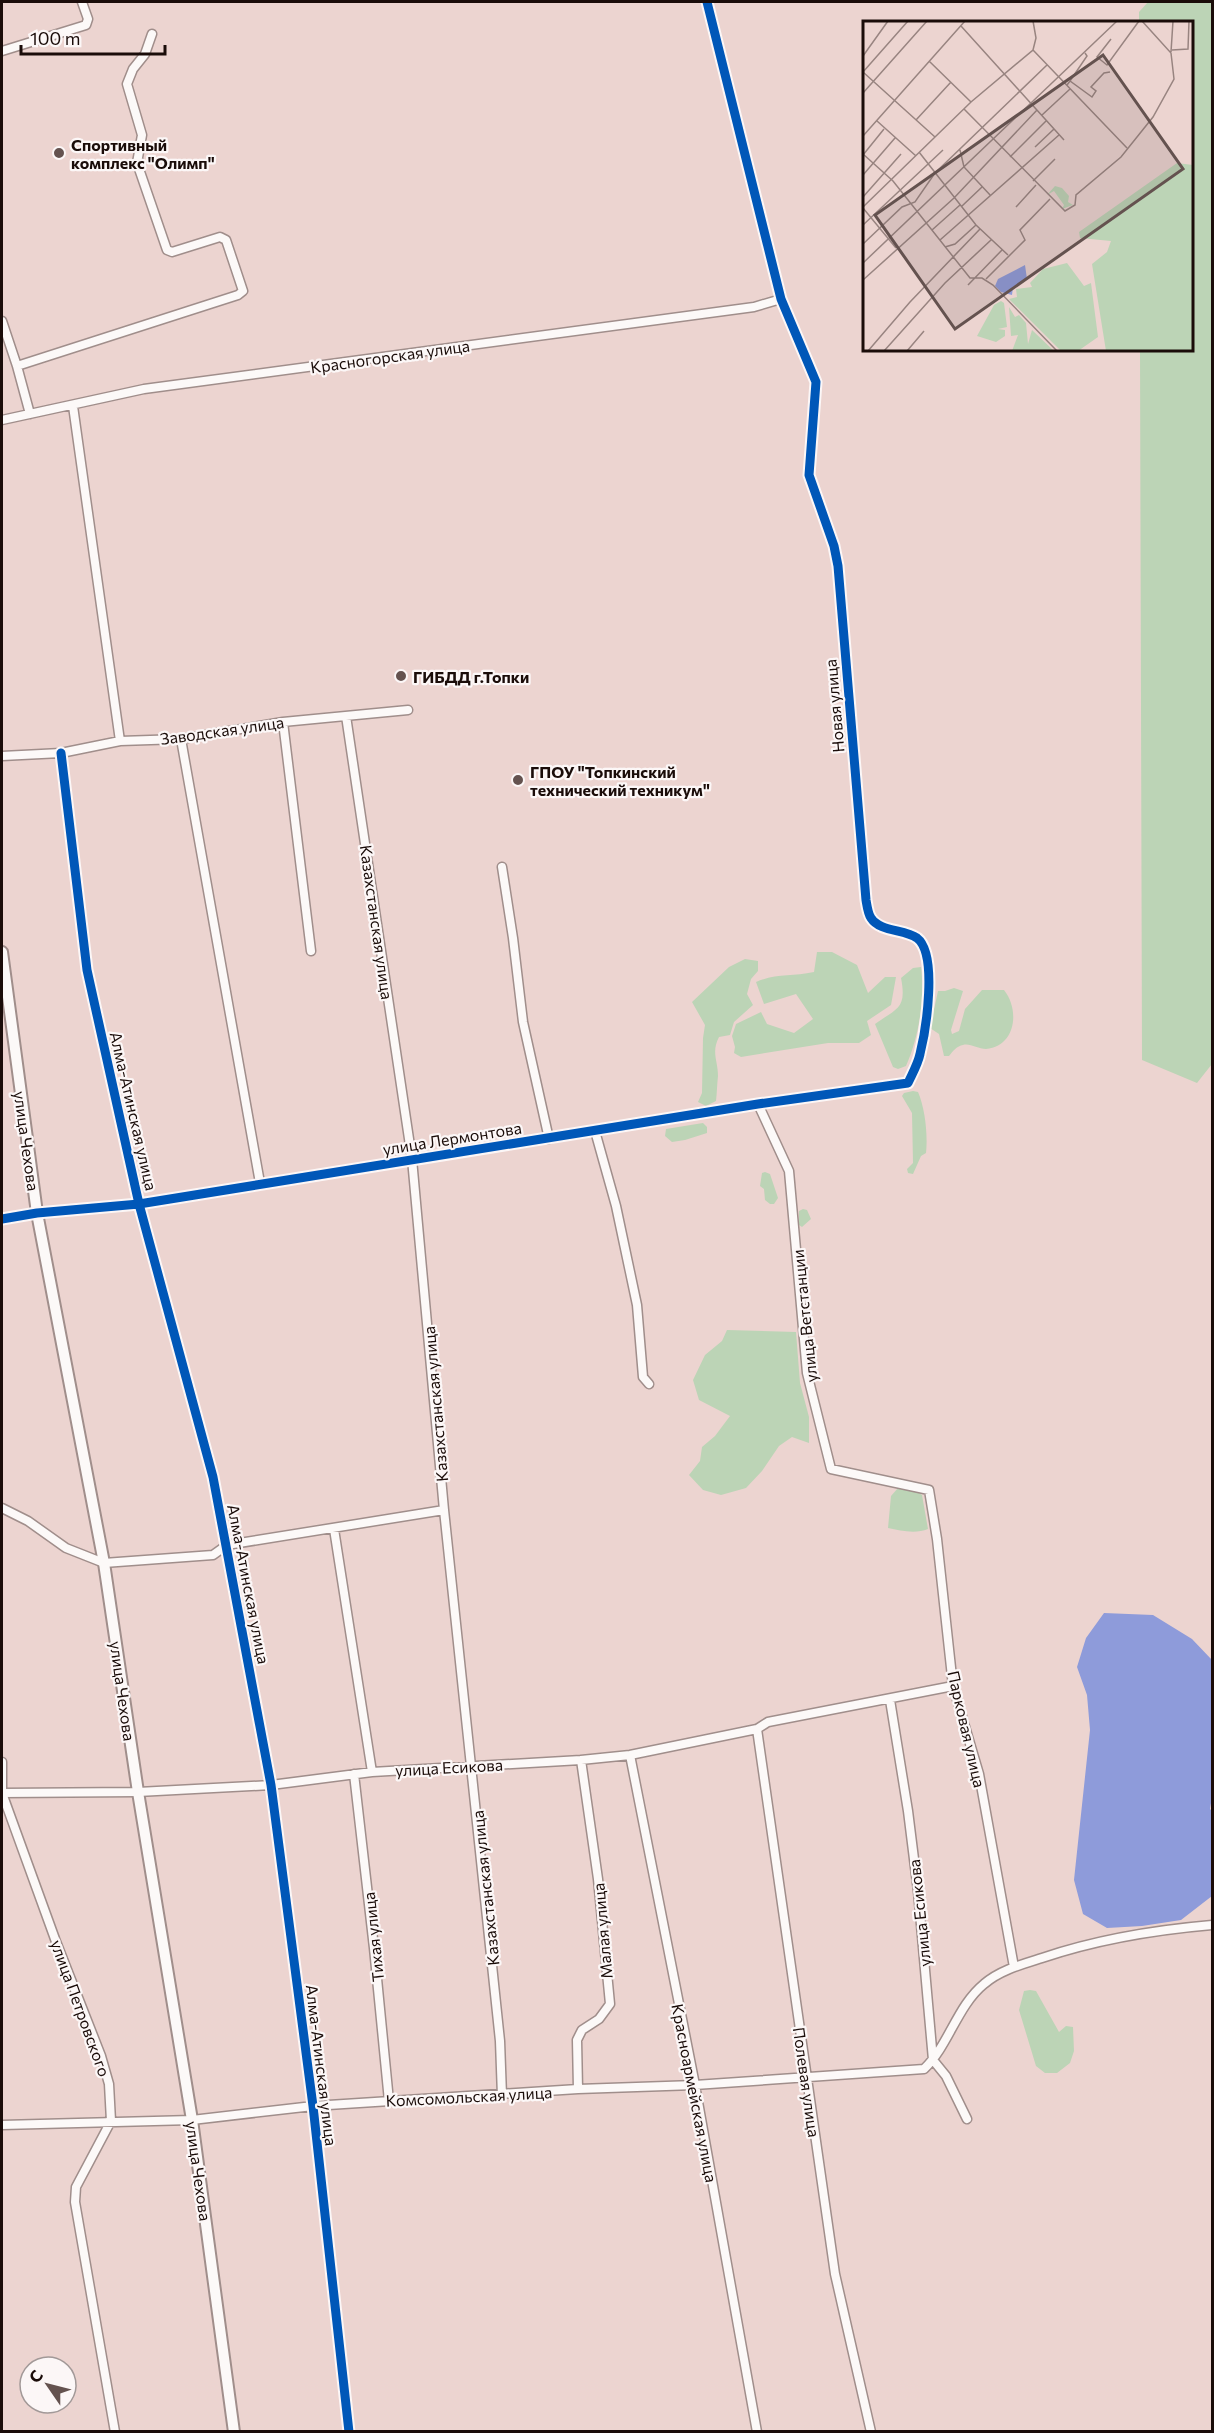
<svg xmlns="http://www.w3.org/2000/svg" width="1214" height="2433" font-family="Commissioner,sans-serif">
	<style>
		.green { fill: #bcd4b6 }
		.water { fill: #8e9bda }
		.lines { fill: none; stroke-linecap: round; stroke-linejoin: round }
		.minor-casing { stroke: #a08e8b; stroke-width: 11 }
		.tertiary-casing { stroke: #a08e8b; stroke-width: 14 }
		.minor { stroke: #fcf9f8; stroke-width: 8 }
		.tertiary { stroke: #fcf9f8; stroke-width: 10 }
		.cycleway-casing { stroke: #fcf7f7; stroke-width: 13 }
		.cycleway { stroke: #0057b8; stroke-width: 9 }
		.poi-dot { fill: #64524f; stroke: #fcf7f7; stroke-width: 2 }
		.labels { text-anchor: middle; dominant-baseline: central; stroke-width: 4.5; stroke-linejoin: round; paint-order: stroke }
		.poi-label { font-size: 16px; font-weight: bold; fill: #1a0c09; stroke: #fcf7f7; text-anchor: start }
		.street-label { font-size: 16px; fill: #1a0c09; stroke: #fcf7f7 }
		.inset-road { fill: none; stroke: #988480; stroke-width: 1.5 }
		.view { fill: #64524f; fill-opacity: 0.15; stroke: #64524f; stroke-width: 3 }
		.inset-edge { fill: none; stroke: #1a0c09; stroke-width: 3 }
	</style>
	<rect width="100%" height="100%" fill="#ecd4d0"/>
	<path class="green" d="M1148,2H1212V1064L1197,1083L1142,1060L1140,350H1192V22H1139V12Z
		M817,952H832L857,965L868,993L885,977H896L891,1005L867,1021L871,1035L859,1043H828L741,1057L734,1053L735,1047L732,1036L736,1024L761,1012L767,1024L794,1033L813,1019L796,994L764,1004L756,982C776,973 792,977 814,972Z
		M745,959L758,961V971L751,979L747,994L753,1005L734,1022L730,1035L719,1037C711,1052 718,1061 718,1076C717,1084 717,1093 716,1101L706,1106L698,1102L702,1093L703,1038L705,1025L692,1002L729,967Z
		M921,967C925,998 919,1037 906,1066L898,1069L893,1067L875,1024C897,1008 907,1009 901,978L913,968Z
		M954,988L963,991L951,1030L952,1034L959,1031L965,1009L982,990H1004C1020,1010 1016,1046 986,1049C978,1049 970,1043 963,1045C957,1046 953,1051 949,1056H944L939,1034L930,1028L938,991H945Z
		M913,1091L918,1092C925,1108 928,1135 926,1153L921,1156L913,1174L908,1173L907,1169L913,1163L912,1113L902,1096L904,1093Z
		M703,1123L707,1127V1133L685,1140L672,1142L665,1136L666,1129Z
		M765,1172L770,1174L778,1198L774,1204H770L765,1200L764,1189L760,1186L762,1173Z
		M803,1209L807,1210L811,1219L802,1227L799,1225V1211Z
		M727,1330L796,1332L800,1383L809,1417V1443L792,1437L779,1446L762,1471L746,1488L721,1495L703,1490L689,1475L700,1461L702,1447L715,1436L730,1416L699,1400L693,1380L705,1355L722,1341Z
		M898,1488L913,1489L922,1495L928,1529C916,1534 901,1531 888,1528L891,1496Z
		M1030,1990L1036,1991L1059,2032L1066,2026L1073,2027L1074,2051L1070,2063L1057,2073H1045L1036,2066L1019,2010L1024,1991Z"/>
	<path class="water" d="M1104,1613L1153,1615L1192,1639L1212,1660V1797L1210,1809L1212,1811V1896L1181,1920L1142,1926L1107,1928L1083,1914L1074,1880L1090,1730L1087,1695L1077,1667L1086,1638Z"/>
	<g class="lines">
		<g class="minor-casing">
			<path id="minor" d="M2,51L86,25L88,19L82,2
				M2,321L17,366
				M73,406L120,741
				M30,414L17,366L238,295L243,291L226,240L220,237L172,252L167,250L137,163L142,135L127,84L133,69L145,54L152,34
				M2,420L144,389L754,307L781,299
				M346,716L412,1159L444,1510L500,2041L502,2096
				M283,722L311,951
				M181,739L260,1183
				M61,753L87,970L139,1204L213,1477L271,1785L313,2106L349,2432
				M2,756L61,753L120,741L181,739L283,722L408,710
				M502,867L513,938L523,1022L549,1139
				M758,1104L789,1171L807,1373L831,1469L929,1490L937,1539L953,1686L979,1774L1014,1967
				M595,1131L616,1206L637,1305L643,1377L649,1384
				M2,1219L37,1213L139,1204L758,1104L908,1083C912,1074 918,1064 920,1054C926,1030 938,954 917,938C904,929 880,932 871,918C868,914 867,906 866,900L838,566L834,546L809,475L816,382L781,299L707,2
				M2,1508L28,1521L66,1548L104,1563L213,1555L227,1545L444,1510
				M334,1529L372,1772
				M890,1700L908,1811L918,1891L933,2060L946,2076L967,2119
				M757,1729L835,2274L871,2432
				M630,1755L695,2085L757,2432
				M2,1762V1793L55,1939L101,2056L109,2084L111,2121L76,2187L75,2202L115,2432
				M354,1774L374,1948L389,2101
				M2,1793L138,1792L271,1785L372,1772L581,1760L630,1755L757,1729L768,1722L953,1686
				M578,2089L577,2040L582,2030L599,2019L610,2004L598,1879L581,1760
				M2,2125L192,2120L313,2106L578,2089L695,2085L924,2069C949,2045 957,2006 984,1984C1000,1970 1023,1964 1042,1958C1098,1939 1154,1930 1212,1925"/>
		</g>
		<g class="tertiary-casing">
			<path id="tertiary" d="M2,952L37,1213L104,1563L138,1792L192,2120L234,2432"/>
		</g>
		<use href="#minor" class="minor"/>
		<use href="#tertiary" class="tertiary"/>
		<g class="cycleway-casing">
			<path id="cycleway" d="M61,753L87,970L139,1204L213,1477L271,1785L313,2106L349,2432
				M2,1219L37,1213L139,1204L758,1104L908,1083C912,1074 918,1064 920,1054C926,1030 938,954 917,938C904,929 880,932 871,918C868,914 867,906 866,900L838,566L834,546L809,475L816,382L781,299L707,2"/>
		</g>
		<use href="#cycleway" class="cycleway"/>
	</g>
	<g class="poi-dot">
		<circle cx="59" cy="153" r="6"/>
		<circle cx="401" cy="676" r="6"/>
		<circle cx="518" cy="780" r="6"/>
	</g>
	<g class="labels">
		<g class="poi-label">
			<text x="71" y="144">Спортивный<tspan x="71" dy="18">комплекс "Олимп"</tspan></text>
			<text x="413" y="676">ГИБДД г.Топки</text>
			<text x="530" y="771">ГПОУ "Топкинский<tspan x="530" dy="18">технический техникум"</tspan></text>
		</g>
		<g class="street-label">
			<text transform="translate(390 356) rotate(-8)">Красногорская улица</text>
			<text transform="translate(834 706) rotate(-95)">Новая улица</text>
			<text transform="translate(222 730) rotate(-8)">Заводская улица</text>
			<text transform="translate(377 922) rotate(82)">Казахстанская улица</text>
			<text transform="translate(134 1111) rotate(77)">Алма-Атинская улица</text>
			<text transform="translate(452 1138) rotate(-9)">улица Лермонтова</text>
			<text transform="translate(27 1141) rotate(82)">улица Чехова</text>
			<text transform="translate(804 1316) rotate(-96)">улица Ветстанции</text>
			<text transform="translate(435 1404) rotate(-95)">Казахстанская улица</text>
			<text transform="translate(249 1584) rotate(79)">Алма-Атинская улица</text>
			<text transform="translate(123 1691) rotate(82)">улица Чехова</text>
			<text transform="translate(967 1729) rotate(77)">Парковая улица</text>
			<text transform="translate(449 1767) rotate(-3)">улица Есикова</text>
			<text transform="translate(485 1888) rotate(-96)">Казахстанская улица</text>
			<text transform="translate(919 1913) rotate(-96)">улица Есикова</text>
			<text transform="translate(602 1931) rotate(-95)">Малая улица</text>
			<text transform="translate(373 1937) rotate(-96)">Тихая улица</text>
			<text transform="translate(81 2008) rotate(70)">улица Петровского</text>
			<text transform="translate(322 2065) rotate(83)">Алма-Атинская улица</text>
			<text transform="translate(807 2082) rotate(82)">Полевая улица</text>
			<text transform="translate(695 2093) rotate(79)">Красноармейская улица</text>
			<text transform="translate(469 2096) rotate(-3)">Комсомольская улица</text>
			<text transform="translate(199 2171) rotate(82)">улица Чехова</text>
		</g>
	</g>
	<g transform="translate(863 21)">
		<rect width="330" height="330" fill="#ecd4d0"/>
		<path d="M314,142L330,144V330H243L229,243L244,231L248,220L217,217L216,211ZM192,165L199,167L206,175L205,181L210,184L199,188L201,184L191,170L184,174ZM204,242L221,265L228,262L235,316L215,330H198L146,278L154,276L153,268L169,266L167,262L180,248ZM138,280L141,282L144,306L135,308L142,309V315L133,321L114,315L131,284ZM146,286L152,296L156,294L163,302L165,323L169,309L191,330H149L155,314L148,315Z" fill="#bcd4b6"/>
		<path d="M162,244L164,258L150,266L149,274L138,271L132,265L135,258Z" fill="#8e9bda"/>
		<path class="inset-road" d="M98,5L201,119M248,18L234,36L244,44L276,0M170,29L264,127M309,29L325,28L326,0M308,31L310,0M0,35L25,0M66,40L108,81M0,51L72,116M0,51L45,0M207,60L224,35L222,32M204,64L207,60L229,76L233,70L228,66L241,52L247,51M0,72L64,0M101,88L202,190L212,184L213,174L258,136L290,96L311,58L308,32L279,0M179,94L207,68M53,99L88,61M14,100L53,135M0,115L102,0M172,126L191,108M97,129L101,146L128,175M56,131L113,204L145,234M0,133L30,160L107,257H119L130,264L194,330M0,134L21,108M147,136L183,100M0,154L32,117M170,160L192,138M0,176L38,133M99,185L119,166M0,186L108,81L170,29L173,17L170,0M153,186L173,164M0,187L33,227M0,204L80,129M69,209L97,184M77,219L196,114M0,223L39,186L52,181L72,152L184,44M82,226L92,223L113,204M0,242L254,0M123,258L162,219L157,209L187,178M0,259L91,177L174,89M105,264L139,229M5,330L47,281L117,208M21,330L82,262L128,219M44,330L61,310"/>
		<path class="view" d="M240,34L320,148L92,308L12,194Z"/>
		<rect width="330" height="330" class="inset-edge"/>
	</g>
	<rect width="1214" height="2433" fill="none" stroke="#1a0c09" stroke-width="6"/>
	<g transform="translate(48 2385) rotate(305)"><circle r="28" fill="#fcf7f7" stroke="#a29998" stroke-width="1.5"/>
	<path d="M0-4.5L10 22L0 15L-10 22Z" fill="#64524f"/>
	<text y="-9" font-size="16" font-weight="bold" text-anchor="middle" fill="#1a0c09">С</text>
	</g>
	<path d="M21 45v9h144v-9" fill="none" stroke="#1a0c09" stroke-width="3"/>
	<text x="30" y="45" font-size="18" fill="#1a0c09" stroke="#fcf7f7" stroke-width="4.5" paint-order="stroke">100 m</text>
</svg>
